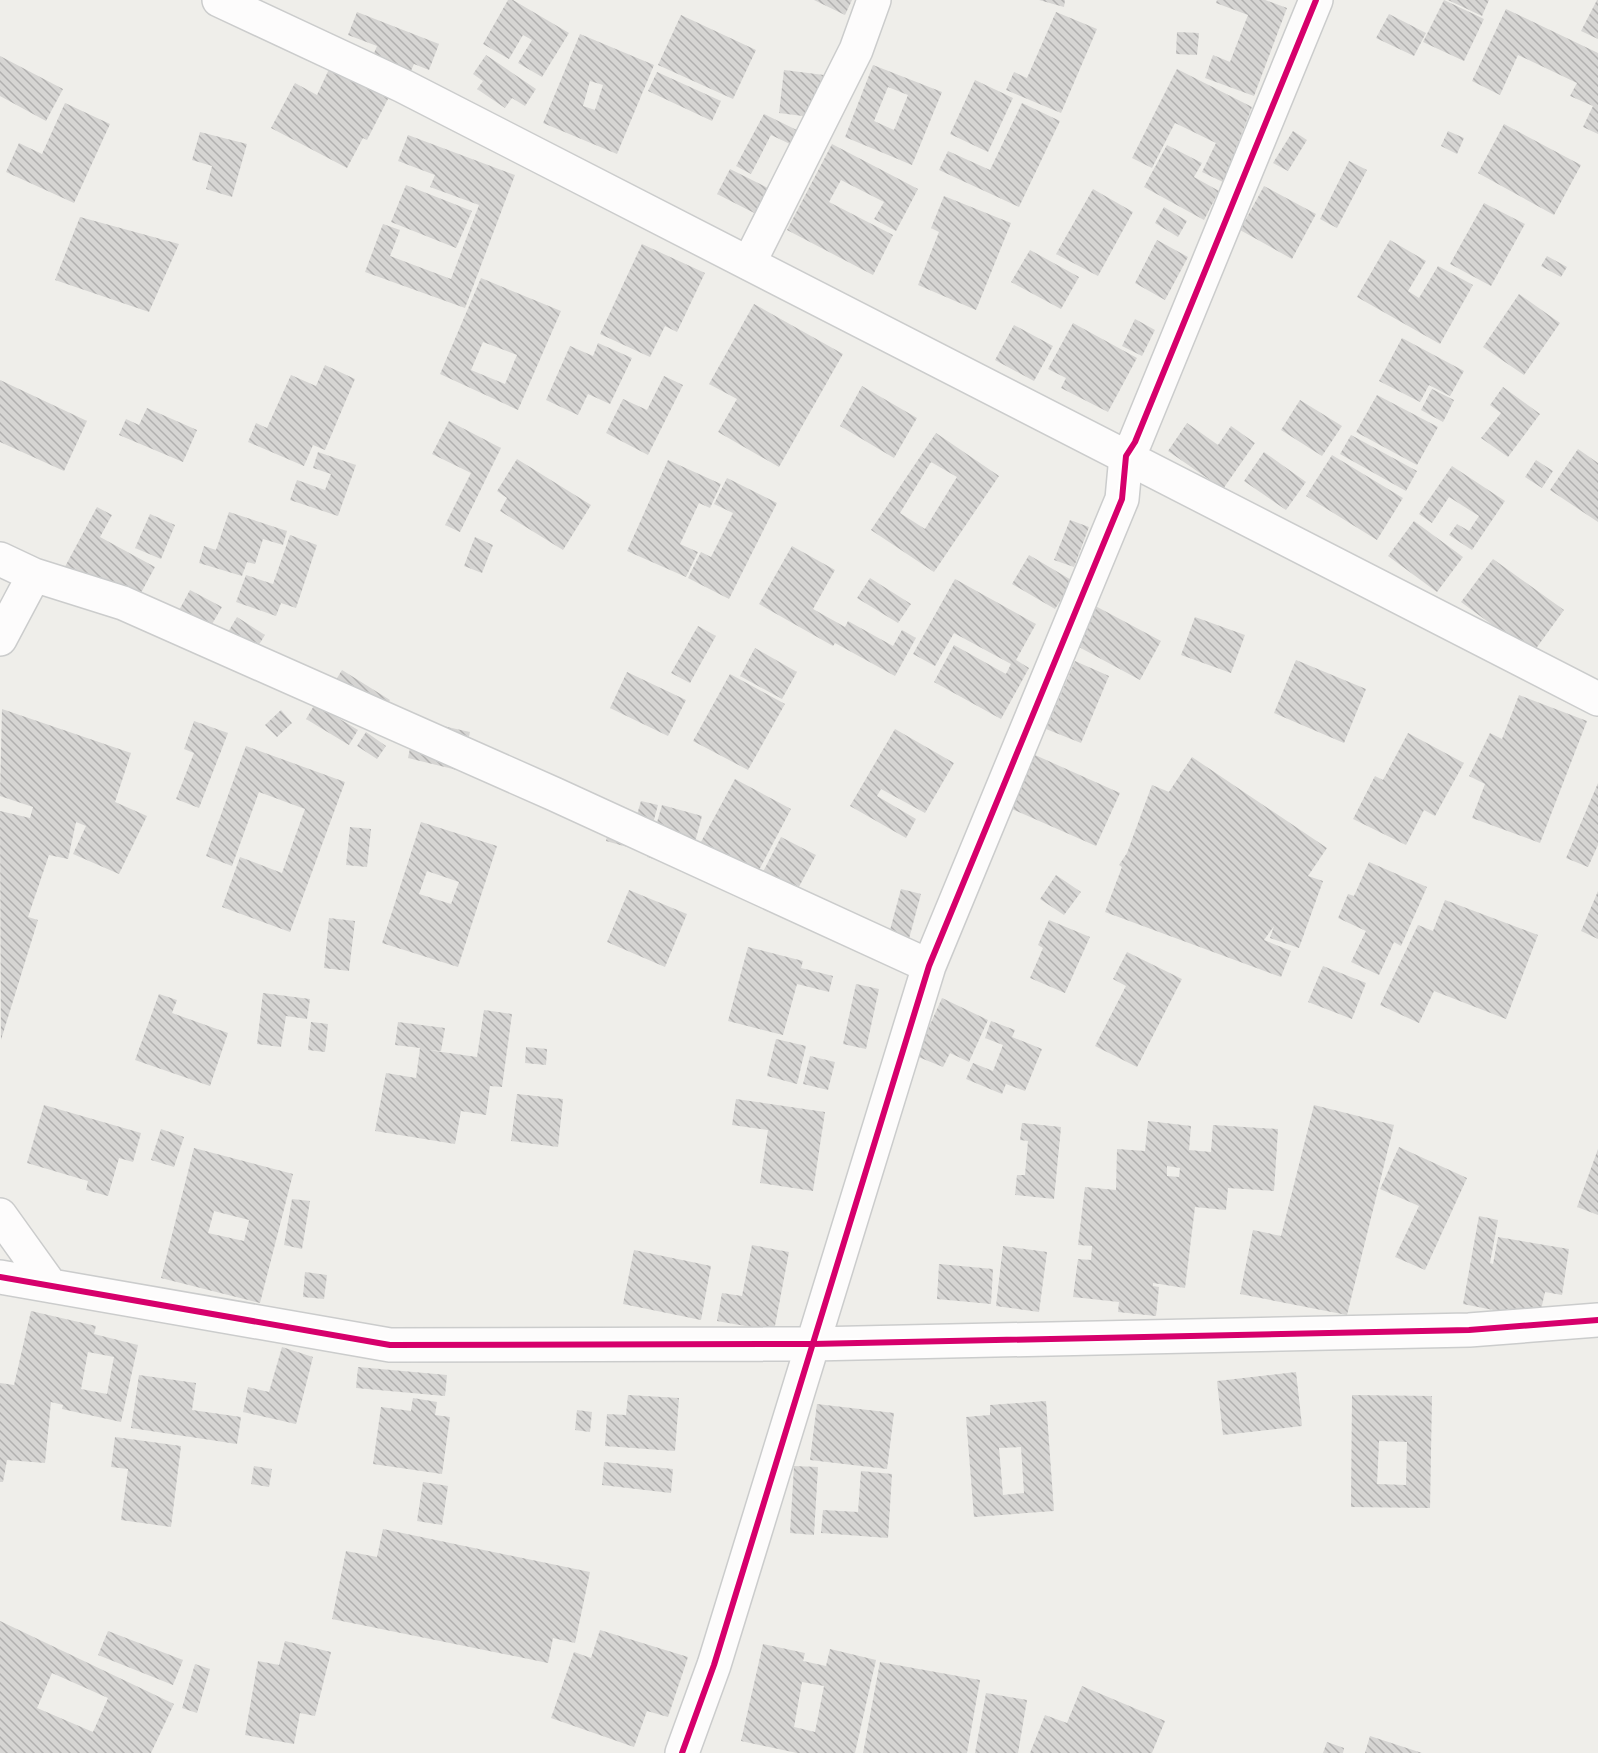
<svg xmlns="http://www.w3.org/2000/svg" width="1598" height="1753" font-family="Commissioner,sans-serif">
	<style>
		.building { fill: url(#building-back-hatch); fill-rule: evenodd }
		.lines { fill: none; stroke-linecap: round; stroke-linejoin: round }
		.minor-casing { stroke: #cbcccc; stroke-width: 36 }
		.tertiary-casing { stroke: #cbcccc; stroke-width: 36 }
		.minor { stroke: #fdfcfc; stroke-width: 33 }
		.tertiary { stroke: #fdfcfc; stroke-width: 33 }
		.cycleway-casing { stroke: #fff; stroke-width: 10 }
		.cycleway { stroke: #d6006c; stroke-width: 6 }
	</style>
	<defs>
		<pattern id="building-back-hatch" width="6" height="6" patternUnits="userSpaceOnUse" patternTransform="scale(1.5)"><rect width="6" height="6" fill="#d6d5d3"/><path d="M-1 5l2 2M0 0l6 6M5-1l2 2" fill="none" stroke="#b1b0af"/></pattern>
	</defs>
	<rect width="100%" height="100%" fill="#efeeea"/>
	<path class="building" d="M508,0H513L569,33L542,77L518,63L532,40L523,35L509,59L483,44Z
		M814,0H852L845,15Z
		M1039,0H1065L1064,7Z
		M1217,0H1265L1287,8L1254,96L1205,78L1213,55L1230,62L1248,15L1216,3Z
		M1444,0L1484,19L1464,61L1423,42Z
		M1448,0H1489L1482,16Z
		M1597,0H1598V39L1581,31Z
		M1506,9L1598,53V134L1583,127L1593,106L1570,96L1577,83L1518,55L1500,95L1472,81Z
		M357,12L439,44L429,70L414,64L410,73L372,58L377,46L348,35Z
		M1056,12L1097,29L1061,113L1006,90L1014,72L1027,78Z
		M1389,14L1426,33L1414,56L1376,38Z
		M681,15L756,50L733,99L658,65Z
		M1177,32L1199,33L1197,55L1176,54Z
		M580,34L654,65L617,154L543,123ZM590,81L603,85L595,110L583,106Z
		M486,55L536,89L525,106L512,98L505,108L477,89L483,81L473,74Z
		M0,56L63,89L46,121L0,96Z
		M873,65L942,92L912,165L845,137ZM888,87L908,95L894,130L874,121Z
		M330,67L389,97L367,140L363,138L347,168L271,128L295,83L317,95Z
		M1177,69L1252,107L1223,182L1202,172L1216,143L1175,123L1152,168L1132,158Z
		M784,70L824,75L819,118L779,113Z
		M657,72L721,101L712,121L648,91Z
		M975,80L1013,98L988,152L950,134Z
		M65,103L110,124L74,203L6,172L19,143L42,154Z
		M1022,103L1060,121L1019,207L939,170L948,151L990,170Z
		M764,114L811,137L768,220L717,194L730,169L768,188L790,144L771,135L751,174L736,166Z
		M1504,124L1581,165L1554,215L1478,173Z
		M1293,131L1307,140L1288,171L1273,163Z
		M1448,131L1464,138L1457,154L1441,146Z
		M200,132L247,144L232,197L206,189L212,166L192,160Z
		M408,135L515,175L465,308L365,272L383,224L400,230L390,256L451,279L479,205L430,187L435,175L398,161Z
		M832,144L918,189L896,231L874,219L884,202L841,180L829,202L893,235L873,275L787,230Z
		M1167,145L1202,163L1194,177L1219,191L1204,220L1144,187Z
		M1349,161L1367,170L1337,228L1320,219Z
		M406,185L472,211L456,248L391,222Z
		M1264,186L1316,214L1292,259L1240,230Z
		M1093,189L1133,212L1098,276L1056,254Z
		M944,196L1011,223L976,310L918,285L939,232L931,228Z
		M1484,203L1525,224L1491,286L1450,264Z
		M1164,207L1187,221L1178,237L1155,223Z
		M80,217L179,244L149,312L55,280Z
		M1157,240L1188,257L1165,300L1135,283Z
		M1390,240L1426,261L1408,291L1419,298L1438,266L1473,285L1440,344L1357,297Z
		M642,244L705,273L677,332L665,326L650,357L600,334Z
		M1030,250L1079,277L1061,309L1011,282Z
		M1547,256L1567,267L1561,277L1541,266Z
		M481,278L561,311L518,410L440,374ZM483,342L517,355L505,384L471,370Z
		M1519,294L1560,323L1524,375L1483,347Z
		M754,304L843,354L779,467L718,432L737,399L709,384Z
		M1135,319L1155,330L1142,356L1122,346Z
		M1073,323L1137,358L1108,412L1061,388L1066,378L1048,369Z
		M1014,325L1053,346L1034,381L995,360Z
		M1402,338L1464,371L1450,396L1429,385L1420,402L1379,381Z
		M598,343L632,358L610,404L588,394L578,415L546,400L570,346L593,356Z
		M325,365L355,379L325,450L313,445L304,466L248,442L256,423L267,428L291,375L316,386Z
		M664,376L683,385L648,455L606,433L623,399L647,410Z
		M0,380L87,421L64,471L0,442Z
		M862,386L917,418L894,458L840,426Z
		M1503,387L1540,414L1508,457L1481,438L1501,413L1490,405Z
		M1432,389L1454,400L1443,422L1421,410Z
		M1377,395L1438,427L1417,465L1356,432Z
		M1300,400L1342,426L1322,456L1281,430Z
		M147,408L197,430L183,462L119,435L126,419L139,425Z
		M449,421L501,448L460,532L445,525L471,473L432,454Z
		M1187,423L1218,445L1231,426L1255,443L1223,489L1168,451Z
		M936,433L999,476L934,572L871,530ZM931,462L957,477L925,529L900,513Z
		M1351,435L1417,471L1406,491L1340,454Z
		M1578,449L1598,463V522L1550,490Z
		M318,452L356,465L338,516L290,500L297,480L325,490L331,474L313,468Z
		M1264,452L1306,482L1286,510L1244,481Z
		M1332,455L1403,498L1377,540L1306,496Z
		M517,459L591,505L563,550L500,511L507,498L497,491Z
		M668,460L721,484L710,508L699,503L680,544L698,552L686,577L627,551Z
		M1536,460L1553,471L1542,488L1525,477Z
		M1452,466L1505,501L1472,550L1449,535L1457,524L1469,531L1479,516L1449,497L1432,523L1419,514Z
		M727,478L777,503L729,599L688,578L701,552L711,557L733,513L714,504Z
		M97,507L112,515L100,537L155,567L130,613L60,576Z
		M229,512L287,531L283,545L263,539L255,564L247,562L242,576L199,563L204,546L216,550Z
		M150,514L175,525L161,559L135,548Z
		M1070,520L1089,527L1074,567L1054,560Z
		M1414,521L1463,557L1437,592L1388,556Z
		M290,535L317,545L296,608L281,603L276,616L236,602L246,575L273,584Z
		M475,537L493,545L482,573L464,566Z
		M792,546L835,570L813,609L845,627L848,621L893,646L902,630L916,638L895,676L835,643L833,646L759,604Z
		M1029,555L1073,581L1055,609L1012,584Z
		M1493,559L1564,610L1532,654L1461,602Z
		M870,578L911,604L898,623L857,598Z
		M955,579L1036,624L1016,660L1029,668L1001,719L934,682L954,645L1006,674L1011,664L954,633L935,666L913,654Z
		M190,590L222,607L195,653L165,636Z
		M1086,601L1161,641L1140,680L1066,640Z
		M237,617L265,635L245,667L228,632Z
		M1195,617L1245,635L1231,673L1181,655Z
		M698,626L716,636L690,683L671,673Z
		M755,648L797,672L782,699L740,676Z
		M1296,660L1366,689L1344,743L1274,713Z
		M1075,661L1109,676L1081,743L1046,729Z
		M342,670L390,700L371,731L323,701Z
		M627,672L686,700L668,736L610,708Z
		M730,674L785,704L748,770L693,741Z
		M1519,695L1587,721L1540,843L1472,818L1485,784L1469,776L1490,733L1502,739Z
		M315,704L358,730L349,745L306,719Z
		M2,709L131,753L115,802L147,816L119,874L73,854L86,826L76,822L68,859L49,855L28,917L38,920L1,1040L0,811L30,818L33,807L0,796Z
		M281,710L292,723L277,737L265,725Z
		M416,720L470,732L461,771L408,758Z
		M194,721L228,733L199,808L176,799L194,753L184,749Z
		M895,729L954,763L925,813L881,789L877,796L916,819L906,838L850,806Z
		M366,732L386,746L377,759L357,746Z
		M1408,733L1464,763L1435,816L1424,810L1406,845L1353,819L1375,776L1383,780Z
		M246,746L345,782L290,932L222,907L240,857L282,873L305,809L259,792L232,866L206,856Z
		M1035,755L1120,793L1096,846L1012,809Z
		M1192,757L1327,848L1308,876L1323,881L1299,948L1270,938L1274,926L1264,940L1291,951L1281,977L1105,912L1122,867L1119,865L1127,853L1152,785L1169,792Z
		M735,779L791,809L746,895L689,864Z
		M1598,783V845L1588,867L1566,858Z
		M641,801L658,805L645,852L606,841L611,819L634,825Z
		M662,805L702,816L688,868L647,857Z
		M421,822L497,846L458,967L382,943ZM427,871L459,882L451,904L419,894Z
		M350,827L371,829L367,867L346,865Z
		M781,837L816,855L786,911L752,893Z
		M1369,862L1427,887L1401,946L1394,942L1379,975L1351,962L1366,931L1338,918L1348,894L1354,896Z
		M1056,875L1081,892L1064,915L1040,899Z
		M901,889L921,894L906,950L886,945Z
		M629,890L687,914L665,967L607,942Z
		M1598,891V939L1581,931Z
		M1445,900L1538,935L1506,1019L1434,991L1419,1023L1380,1005L1418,925L1433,931Z
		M329,918L355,921L349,971L324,968Z
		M1049,920L1090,937L1065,993L1030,978L1043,948L1038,945Z
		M748,947L803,961L801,968L833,976L829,992L797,984L783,1035L728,1021Z
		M1127,952L1182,979L1137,1067L1095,1046L1126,986L1113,979Z
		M1323,966L1366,983L1352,1019L1308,1002Z
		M856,984L879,989L866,1049L843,1044Z
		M263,993L310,999L307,1019L286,1016L281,1047L257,1044Z
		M159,994L177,1000L172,1013L228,1033L210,1086L135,1060Z
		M942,998L988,1020L969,1062L950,1053L943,1067L916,1056Z
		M484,1010L512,1014L502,1087L490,1086L486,1115L461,1111L455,1144L375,1131L386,1073L416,1078L420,1048L395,1045L398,1022L445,1028L441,1051L428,1050L477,1057Z
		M991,1021L1015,1030L1012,1037L1042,1049L1025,1091L1006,1084L1002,1094L966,1079L973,1063L993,1071L1003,1045L985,1038Z
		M311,1022L328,1024L325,1052L308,1050Z
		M776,1039L806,1046L797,1084L767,1076Z
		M526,1047L547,1049L546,1065L525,1063Z
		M810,1056L835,1062L828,1090L803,1084Z
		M517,1094L563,1099L558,1147L511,1141Z
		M736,1099L825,1112L813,1191L760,1183L768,1130L732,1125Z
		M44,1105L141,1133L133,1162L119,1158L108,1196L86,1190L88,1181L27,1163Z
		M1314,1105L1394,1125L1347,1315L1240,1294L1253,1230L1281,1236Z
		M1148,1121L1191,1126L1189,1150L1211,1152L1213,1125L1278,1129L1274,1191L1228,1188L1226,1210L1195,1207L1185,1288L1153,1283V1286L1159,1287L1156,1316L1118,1312L1119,1302L1073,1297L1078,1259L1091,1260L1092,1246L1078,1245L1085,1187L1116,1190L1117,1149L1145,1151ZM1167,1166L1180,1168L1179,1177L1167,1176Z
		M1022,1123L1061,1127L1054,1199L1015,1195L1017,1175H1025L1028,1141L1020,1140Z
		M161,1129L184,1137L174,1167L151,1160Z
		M1399,1147L1467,1178L1425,1270L1395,1257L1419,1206L1380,1189Z
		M194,1148L293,1174L260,1303L161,1278ZM214,1211L249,1220L244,1241L208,1233Z
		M1598,1149V1215L1577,1207Z
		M292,1199L310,1201L302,1249L284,1245Z
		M1479,1216L1498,1220L1490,1263L1493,1264L1498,1237L1569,1249L1562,1295L1545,1292L1539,1319L1463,1304Z
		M752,1245L789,1252L774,1331L717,1321L722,1293L742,1296Z
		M1003,1246L1047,1252L1039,1312L996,1306Z
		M634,1250L711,1266L701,1320L623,1304Z
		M939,1264L993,1269L991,1304L937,1299Z
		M305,1272L327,1275L324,1299L303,1297Z
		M31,1311L96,1326L94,1334L138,1345L121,1422L62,1409L63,1405L51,1402L45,1463L7,1460L3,1482H0V1383L14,1385ZM88,1352L114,1357L107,1394L81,1389Z
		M282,1347L313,1357L296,1424L243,1412L248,1387L269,1392Z
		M358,1367L447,1375L445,1396L356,1388Z
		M1296,1372L1302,1426L1223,1435L1217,1381Z
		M139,1375L196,1383L192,1410L241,1417L237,1444L131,1428Z
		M628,1395L679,1398L675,1451L605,1446L607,1414L626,1415Z
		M1352,1395L1432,1396L1430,1508L1351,1507ZM1379,1441L1407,1442L1406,1485L1377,1484Z
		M413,1398L437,1402L435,1415L450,1417L442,1474L373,1464L381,1407L411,1411Z
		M1046,1401L1054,1511L974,1517L966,1417L990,1415V1405ZM1021,1447L1024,1493L1003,1495L999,1448Z
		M817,1404L894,1413L887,1469L810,1460Z
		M577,1410L592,1412L590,1432L575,1430Z
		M115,1437L181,1446L171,1527L121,1520L128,1469L111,1467Z
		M604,1462L673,1469L671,1493L602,1485Z
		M254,1466L272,1469L269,1487L251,1484Z
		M794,1466L818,1467L814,1535L790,1533Z
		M861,1471L892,1474L888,1538L821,1533L823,1510L858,1512Z
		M423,1482L448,1486L442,1525L417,1521Z
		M383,1529L590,1572L575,1643L553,1638L548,1663L332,1619L346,1551L377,1557Z
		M0,1621L174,1704L151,1753H0ZM52,1673L108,1698L93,1732L37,1708Z
		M600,1630L688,1657L668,1717L647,1711L634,1747L551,1718L574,1652L591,1658Z
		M108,1631L183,1660L173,1685L98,1655Z
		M285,1641L331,1652L315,1716L300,1713L294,1744L245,1735L258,1661L279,1665Z
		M763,1644L805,1653L803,1661L826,1666L830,1649L876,1660L855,1753H797L741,1741ZM802,1682L824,1686L815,1732L794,1727Z
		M880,1662L980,1680L967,1753H863Z
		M195,1664L210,1669L197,1713L182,1708Z
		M1082,1686L1165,1721L1152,1753H1030L1045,1715L1067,1723Z
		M986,1693L1027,1700L1018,1753H975Z
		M1370,1736L1422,1753H1365Z
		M1327,1742L1344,1748L1343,1753H1323Z"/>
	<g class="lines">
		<g class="minor-casing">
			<path id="minor" d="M749,263L856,50L874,0
				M0,559L34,575L123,603L554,794L929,966
				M0,639L34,575
				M0,1215L51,1286
				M0,1277L390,1345L812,1344L1469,1330L1598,1320
				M682,1753L714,1665L929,966L1122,499L1126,456L1135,442L1316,0"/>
		</g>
		<g class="tertiary-casing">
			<path id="tertiary" d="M219,0L403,86L1598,699"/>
		</g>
		<use href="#minor" class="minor"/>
		<use href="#tertiary" class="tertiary"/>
		<g class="cycleway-casing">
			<path id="cycleway" d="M0,1277L390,1345L812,1344L1469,1330L1598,1320
				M682,1753L714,1665L929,966L1122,499L1126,456L1135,442L1316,0"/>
		</g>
		<use href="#cycleway" class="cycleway"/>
	</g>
</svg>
